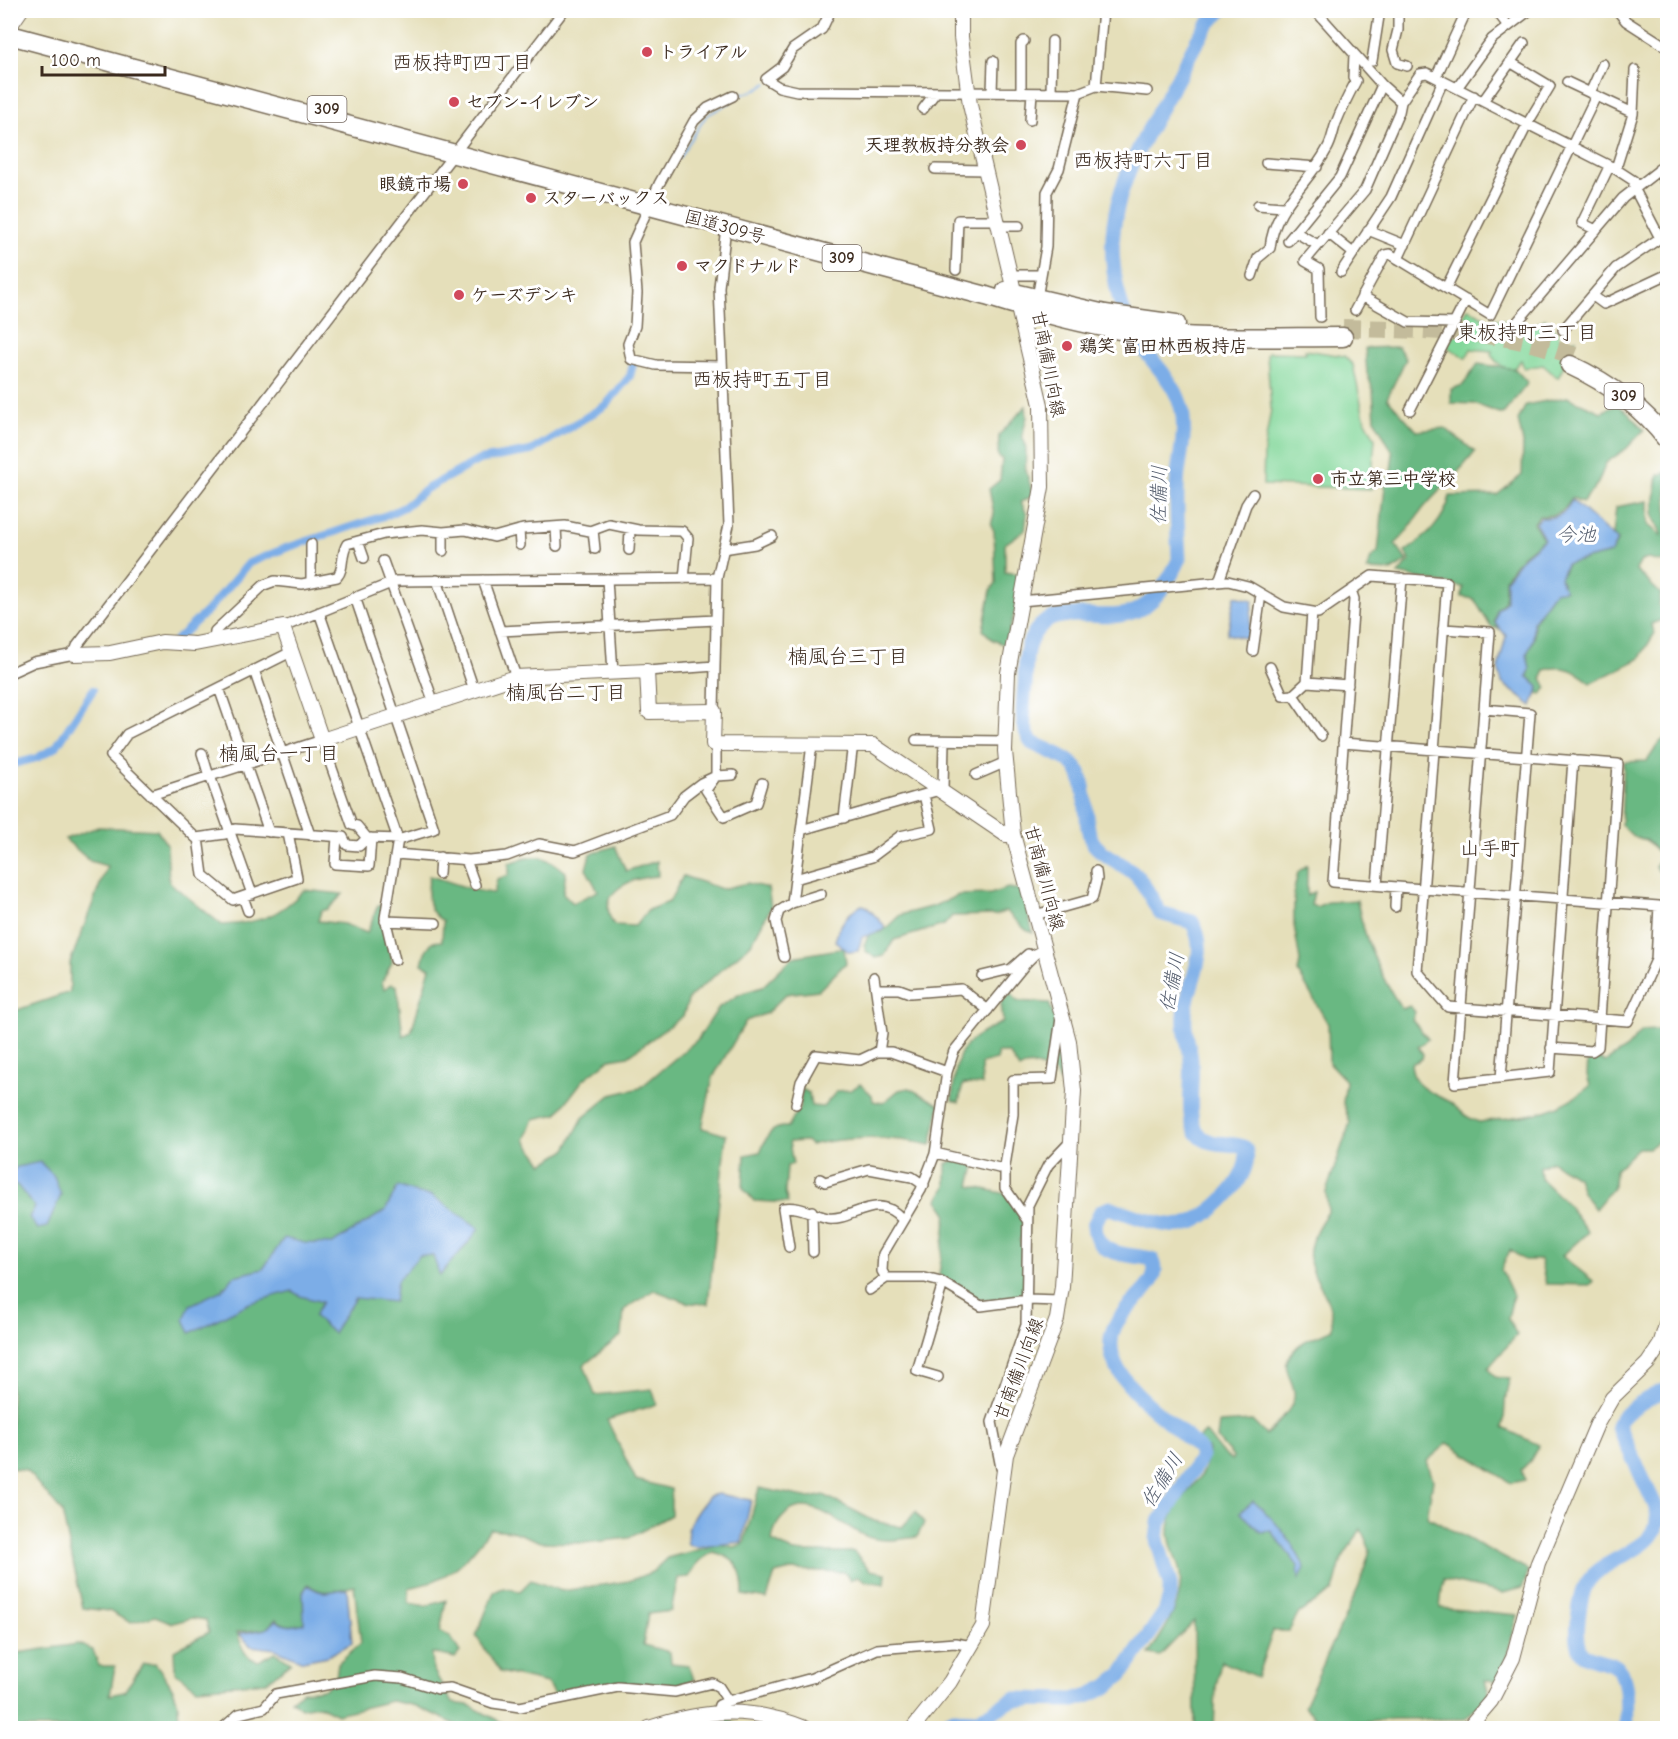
<svg xmlns="http://www.w3.org/2000/svg" width="1678" height="1739" font-family="'Comic Neue','Klee One',sans-serif">
	<style>
		.green { fill: #82d79a; stroke: #5e805c; stroke-width: 1.5 }
		.forest { fill: #69b882; stroke: #527150; stroke-width: 1.5 }
		.water { fill: #7bade7; stroke: #5b6c82; stroke-width: 1.5 }
		.lines { fill: none; stroke-linecap: round; stroke-linejoin: round }
		.stream { stroke: #7bade7; stroke-width: 2 }
		.canal { stroke: #7bade7; stroke-width: 8 }
		.river { stroke: #7bade7; stroke-width: 15 }
		.highway-tunnel { stroke: #c3bb9b; stroke-width: 18; stroke-dasharray: 18 9; stroke-linecap: butt }
		.street-casing { stroke: #766955; stroke-width: 12 }
		.secondary-casing { stroke: #766955; stroke-width: 16 }
		.highway-casing { stroke: #766955; stroke-width: 21 }
		.street { stroke: #fff; stroke-width: 9 }
		.secondary { stroke: #fff; stroke-width: 14 }
		.highway { stroke: #fff; stroke-width: 18 }
		.poi-dot { fill: #d1495b; stroke: #fff; stroke-width: 2 }
		.labels { text-anchor: middle; dominant-baseline: central; stroke-width: 6; stroke-linejoin: round; paint-order: stroke }
		.shield { fill: #fff; stroke: #766a62; stroke-width: 1.5 }
		.shield-label { font-size: 16px; font-weight: bold; fill: #3b2a1e }
		.poi-label { font-size: 18px; font-weight: bold; fill: #3b2a1e; stroke: #fff; text-anchor: start }
		.street-label { font-size: 18px; fill: #3b2a1e; stroke: #fff }
		.neighbourhood-label { font-size: 20px; fill: #3b2a1e; stroke: #fff }
		.water-label { font-size: 20px; font-style: italic; fill: #555e6e; stroke: #fff }
	</style>
	<rect width="100%" height="100%" fill="#fff"/>
	<filter id="ink" filterUnits="userSpaceOnUse"><feTurbulence type="fractalNoise" baseFrequency=".0167" numOctaves="2"/><feDisplacementMap in="SourceGraphic" scale="12" xChannelSelector="R" yChannelSelector="G"/><feConvolveMatrix kernelMatrix="1 2 1 2 8 2 1 2 1" color-interpolation-filters="sRGB"/></filter>
	<filter id="wash" filterUnits="userSpaceOnUse"><feTurbulence type="fractalNoise" baseFrequency=".008" numOctaves="4" result="noise"/><feDisplacementMap in="SourceGraphic" scale="24" xChannelSelector="R" yChannelSelector="G"/><feGaussianBlur stdDeviation="1.35" result="paint"/><feColorMatrix in="noise" values="0 0 0 0 0 0 0 0 0 0 0 0 0 0 0 0 0 1.4 0 .05"/><feComposite in="paint" operator="in"/></filter>
	<g filter="url(#wash)">
		<rect width="100%" height="100%" fill="#e5dfba"/>
		<path class="green" d="M1468,308L1490,321L1493,318L1531,327L1545,319L1558,332L1559,338L1568,341L1576,339L1558,378L1543,365L1524,368L1521,360L1514,368C1502,369 1498,364 1491,355L1492,351L1471,349L1466,358L1447,347Z
			M1305,350L1344,356L1353,365L1364,417L1375,438L1371,489L1263,485L1264,451L1271,409L1267,355L1268,352L1306,353Z"/>
		<path class="forest" d="M1398,347L1406,359L1387,398L1417,431L1445,428L1475,452C1460,472 1443,486 1427,504C1415,517 1409,533 1395,544L1407,561L1391,571L1367,570L1371,558L1378,552L1385,487L1391,471L1393,453L1375,420L1373,390L1367,373L1365,348Z
			M1478,364L1515,369L1528,383L1503,414L1474,404L1451,403V389L1463,385Z
			M1567,397L1601,412L1617,405L1628,412L1644,430L1627,448L1606,463L1598,483L1583,502L1572,498C1563,514 1557,516 1539,516L1534,523L1543,539L1522,556L1505,578V601L1497,609L1494,622L1499,629L1491,627L1474,599L1462,597L1463,587L1398,574L1410,561L1405,552C1426,537 1444,522 1450,496L1497,495L1522,475L1523,443L1518,420L1526,405Z
			M1026,406L1027,417L1022,436C1029,448 1024,458 1026,471C1028,480 1032,486 1032,496L1021,502L1027,514L1025,530L1005,544V572L1019,574L1018,601L1005,645L993,640L983,630L991,590L996,583L994,531L991,525L994,514L989,489L1000,480L1002,459L998,456L999,435Z
			M1667,472V557L1661,562L1648,559L1641,561L1636,570L1661,594L1659,605L1667,618L1651,624L1655,633L1639,659L1591,683C1576,671 1565,664 1545,670L1542,678L1547,688L1541,694L1537,693L1539,687L1528,676L1530,670L1527,654L1534,638V621L1554,592L1565,590L1560,578L1567,564L1611,553L1618,540L1613,535L1616,507L1648,501V525L1662,536L1653,515L1658,475Z
			M1667,737V880L1655,867L1661,855L1646,840L1634,837L1621,825L1624,762L1647,761L1660,742Z
			M98,827L157,830L167,845L169,882L222,925C258,923 279,917 304,890L343,894L328,909L321,911L318,921L344,924L367,933L378,905L384,906L392,962L382,982L384,989L392,984L397,986L403,1036L411,1032L430,968L422,964L425,952L432,942L442,941L443,921C424,910 428,895 429,876C452,881 471,892 494,893L497,879L509,875V863C538,854 542,853 566,872L563,893L573,903L598,891L586,869L590,854L615,846L626,871L657,861L658,876C631,877 594,892 614,925L635,926L648,910L669,902L683,876L722,889L747,883L768,888L771,907L751,944L689,998L683,1016L628,1056L610,1059L583,1080L557,1114L534,1119L525,1140L543,1164L565,1151L583,1118L611,1095L640,1088L698,1039L719,1007L740,994L762,987L793,957L844,948L846,963L819,990L786,994L767,1013L746,1021L713,1077L702,1128L726,1135L708,1304L689,1303L654,1290L624,1310L622,1335L584,1365L595,1395L652,1389L657,1404L607,1420L636,1480L671,1489V1515L629,1538L584,1543L541,1542L512,1531L490,1529C466,1562 450,1580 409,1588V1603L426,1606L446,1600L440,1632L450,1636L460,1652L455,1658L432,1653L433,1669L452,1703L469,1705L512,1728H463L416,1706L391,1701L337,1714L319,1705L301,1708L291,1700L303,1691L325,1689L336,1678L338,1663L361,1643L354,1586C335,1590 324,1597 308,1584L303,1592L304,1623C293,1626 285,1627 276,1619L266,1629L237,1632C242,1646 243,1658 259,1661L275,1652L291,1662L266,1682L197,1688L175,1672L174,1651L209,1632L206,1620L192,1618L173,1623L155,1616L131,1623L109,1611L83,1608L62,1512L26,1470L11,1468V1012L70,992V963L107,866L90,861L65,839Z
			M1307,865V896L1314,892L1311,905L1316,907L1328,902L1357,900C1364,939 1379,975 1402,1009L1410,1006L1415,1012L1412,1020L1428,1039L1418,1047L1423,1054L1422,1059L1411,1064C1413,1091 1434,1092 1451,1103C1461,1111 1466,1118 1479,1122C1525,1115 1553,1117 1590,1086L1587,1075L1588,1060L1596,1057L1605,1062L1627,1048L1642,1031L1667,1029V1135L1648,1148H1638L1615,1170L1614,1186L1595,1209L1582,1192L1577,1177L1551,1161L1540,1167L1541,1179L1566,1203L1588,1232L1562,1256L1593,1281L1590,1285L1546,1284L1540,1260H1524L1510,1250L1501,1270L1513,1295L1508,1319L1517,1335L1488,1368L1495,1377L1510,1379C1503,1396 1506,1410 1503,1428L1539,1445L1530,1461L1521,1470L1525,1480L1511,1483L1448,1443L1427,1461L1433,1480L1427,1517L1529,1571L1522,1588L1503,1593L1443,1580L1440,1608L1518,1615L1506,1659L1497,1681L1485,1680L1489,1694L1465,1719H1393L1353,1724L1319,1721L1304,1706L1359,1586L1370,1550L1361,1529L1342,1558L1333,1591L1299,1613L1289,1631H1273L1257,1677L1221,1661L1216,1687L1214,1728H1195L1194,1621L1160,1656L1149,1654C1164,1631 1184,1603 1180,1574C1177,1553 1161,1537 1174,1512C1186,1488 1208,1479 1208,1449L1197,1440L1205,1432C1215,1442 1218,1453 1232,1460L1233,1457L1217,1439L1219,1423L1252,1421L1266,1435C1274,1426 1292,1411 1294,1398C1297,1377 1273,1369 1298,1346C1307,1337 1321,1336 1332,1329C1335,1278 1283,1273 1328,1212L1326,1192L1350,1123L1343,1103L1346,1081L1329,1063L1328,1024L1298,972L1300,961L1294,925V890L1298,872Z
			M1008,888L1022,890L1033,933L1026,930L1006,911L996,915L952,916L944,925L894,940L884,956L876,958L866,951L864,945L869,934L882,932L900,915L934,906L959,895L990,894Z
			M1011,993L1017,1001L1049,1003C1056,1023 1078,1068 1060,1083L1055,1073C1043,1068 1029,1061 1019,1069L1009,1053H997V1060L981,1064L982,1085L963,1084L959,1102L952,1100C958,1050 956,1045 1003,1022L1001,1002Z
			M860,1084L872,1095L873,1101L883,1103L899,1090L909,1088L940,1105L931,1145C890,1136 850,1136 810,1145L806,1141L789,1142L793,1164L787,1166L785,1193L788,1203L754,1201L743,1188L745,1155L760,1152C767,1137 769,1126 788,1127L800,1107L802,1089L809,1093L811,1106L823,1107L837,1091L851,1090Z
			M955,1160L975,1166L970,1186L1006,1194L1027,1224L1026,1235L1019,1240L1026,1251L1025,1296C977,1305 980,1302 939,1275L947,1213L938,1200L946,1186V1164Z
			M759,1488L810,1498L824,1495L874,1521L902,1527L916,1512L924,1523L917,1537C902,1539 886,1542 871,1538C846,1531 812,1492 787,1513C777,1522 774,1528 772,1541L794,1552H854L870,1570L886,1573L885,1584L866,1581L858,1576L850,1580L844,1572L791,1570L775,1574L767,1599L743,1595C743,1571 739,1558 713,1552L698,1562L689,1577L678,1578L671,1611L648,1614L643,1645L670,1652L671,1663L689,1665L694,1680L672,1686L623,1683L555,1696L547,1683L500,1672L476,1636L494,1592L503,1588L520,1591L531,1580L562,1591L629,1581L652,1572L667,1558L720,1544L735,1547L744,1543Z
			M78,1644L93,1650L99,1666H115L110,1695L124,1692L143,1664L155,1663C173,1687 181,1697 178,1728H11V1654Z
			M729,1719L742,1728H695L699,1722Z"/>
		<path class="water" d="M1572,500L1617,540L1611,553L1566,564L1560,578L1565,590L1554,592L1533,621V638L1527,654L1530,670L1527,676L1539,687L1532,706L1502,683L1498,668L1506,636L1495,622L1497,610L1506,602V579L1523,557L1544,539L1536,523L1540,518C1557,518 1564,516 1572,500Z
			M1235,596L1253,600L1248,639L1227,634Z
			M862,905L866,906L884,925V930L862,937L858,951L849,952L835,941C840,924 846,914 862,905Z
			M40,1162L54,1176L61,1195L47,1227L37,1229L29,1217L35,1207L17,1185L11,1182V1173L17,1167Z
			M398,1186L419,1194L431,1195L479,1228C468,1247 452,1258 440,1276L433,1256L420,1255L397,1281L394,1302L355,1298L333,1333L314,1316L322,1302L300,1296L292,1291L250,1303L190,1333L184,1319L190,1305L222,1290L234,1276L263,1269L284,1238L305,1243L332,1244L385,1211Z
			M718,1494L751,1500L742,1542L697,1547L688,1545C684,1525 697,1511 709,1496Z
			M1253,1501C1277,1521 1291,1540 1305,1568L1299,1579L1298,1566L1271,1531L1261,1532L1240,1512Z
			M308,1585C323,1597 330,1590 347,1589L352,1643L328,1656L303,1661L275,1649L251,1646L239,1634L266,1629L276,1620C285,1628 293,1626 304,1623L303,1592Z"/>
		<g class="lines">
			<path class="stream" d="M737,96L759,89L767,83
				M679,158L706,116L731,102"/>
			<path class="canal" d="M176,640L208,610L249,563L286,548L387,515L404,507L426,489L479,460L531,451L606,405L630,376L633,365
				M10,765L37,758L56,747L93,690"/>
			<path class="river" d="M937,1728L954,1719L978,1720L1014,1699L1074,1700L1090,1695L1108,1686L1122,1674L1165,1612L1170,1596V1584L1157,1540L1159,1523L1201,1457L1199,1449C1175,1423 1128,1395 1115,1363C1092,1308 1171,1294 1152,1259C1127,1253 1096,1258 1094,1225L1101,1211L1110,1208C1132,1214 1160,1228 1183,1225C1208,1221 1256,1175 1245,1148C1231,1141 1214,1147 1201,1137C1196,1133 1194,1128 1192,1121C1188,1103 1193,1080 1191,1061C1190,1045 1183,1032 1185,1015C1187,981 1211,955 1192,922L1160,913C1153,901 1145,884 1135,874C1122,862 1105,858 1094,844C1089,837 1087,825 1087,817C1081,763 1082,765 1032,743C1020,726 1023,706 1025,685C1026,673 1024,656 1029,644C1048,594 1099,627 1135,611C1155,603 1170,579 1179,560C1178,531 1175,501 1178,473C1181,451 1186,432 1182,410C1175,376 1139,353 1127,322C1090,225 1129,164 1175,83C1189,58 1199,29 1222,10
				M1627,1728C1626,1713 1629,1687 1621,1673C1614,1660 1597,1662 1585,1655C1571,1647 1580,1602 1584,1589C1598,1552 1671,1554 1655,1505L1618,1426C1620,1412 1655,1394 1668,1389"/>
		</g>
	</g>
	<g filter="url(#ink)">
		<g class="lines">
			<path class="highway-tunnel" d="M1343,328C1421,330 1500,328 1574,356"/>
			<g class="street-casing">
				<path id="street" d="M831,10L822,29L793,49L782,67L766,79L779,87L797,91L1078,93L1096,86L1147,91
					M1315,10L1382,85L1401,102
					M1398,10V30L1393,50L1397,63L1407,66
					M1496,10L1508,26
					M1617,10L1626,21L1668,48
					M1372,61L1380,10
					M1436,77L1466,12L1472,10
					M1567,82L1633,113
					M1096,86L1103,10
					M1457,88L1492,39L1530,10
					M992,92L993,61
					M1021,93V44L1024,41
					M1051,93L1052,41
					M1590,93L1603,64
					M1483,101L1524,43
					M923,109L936,92
					M1030,120L1032,93
					M1266,163L1317,167
					M935,169L985,170
					M1659,169L1668,190
					M1258,205L1283,207
					M999,226H1019
					M1368,230L1405,245
					M1596,230L1582,223L1608,169L1617,165L1633,114L1635,70
					M1295,232L1318,245
					M1328,233L1353,253
					M1288,241L1340,177L1382,85
					M1398,259L1474,96
					M956,270L958,220H998
					M1341,272L1391,197L1443,81
					M1010,275H1040
					M1252,276L1258,258L1270,248C1274,206 1308,185 1327,149C1332,141 1333,131 1336,123C1342,108 1349,94 1356,81L1353,78L1354,54
					M1446,288L1529,121L1550,86L1510,62
					M1362,296L1408,322L1455,323
					M1593,296L1604,304L1668,274
					M1037,298L1046,247L1047,192L1059,169L1078,93
					M1355,310L1385,255L1390,254L1490,315L1596,96
					M1320,317L1319,269L1305,261L1365,190L1399,112L1401,102L1420,74L1427,73L1614,168L1634,181V188L1660,238L1616,268L1563,330
					M1518,321L1623,198L1668,163
					M721,366L656,365L631,359L628,344L635,326L637,293L633,242L659,184L694,121L708,108L733,96
					M1410,410L1466,300
					M556,527L557,546
					M519,530L520,545
					M593,530L595,549
					M443,532V551
					M358,541L364,558
					M311,544V581
					M723,549L755,544L772,536
					M629,550L630,529
					M383,561L434,703
					M607,579L613,673
					M437,580L474,690
					M483,580L516,677
					M1219,581L1246,505L1253,494
					M1021,601L1228,581L1248,586L1284,607L1318,613L1372,576L1447,582C1437,712 1427,841 1417,971L1448,1007L1628,1021L1656,960L1659,906L1423,889L1333,882L1354,599L1351,590
					M319,612L398,839L385,918L395,960
					M283,627L396,581L717,578
					M1443,629L1490,632L1455,1083L1550,1072L1573,760
					M500,631L716,620
					M214,640L215,631L264,585L275,581L302,584L337,577C345,568 340,555 347,544L384,534L422,530L443,532L465,530L494,537L523,529L565,526L590,531L609,524L638,530L682,531L688,538L684,579
					M1253,651L1261,594
					M291,652L127,734L111,756L196,838L225,834L235,829L343,837
					M1270,667L1283,696L1293,695L1307,682L1348,685
					M254,670L310,835
					M647,671L715,666
					M10,673L34,662L74,654L77,646L564,10
					M1307,682L1312,612
					M219,688L269,832
					M1293,695L1321,736
					M1484,709L1530,713L1501,1078
					M714,711L717,578L729,525L719,287L726,227
					M916,740L1005,741
					M1343,743L1618,764L1598,1047L1592,1051L1551,1048
					M716,744V776L706,790L724,817L756,803L762,783
					M202,753L209,776
					M976,775L1006,762
					M210,776L252,894
					M151,795L322,740L352,825L357,826L367,838L401,839L434,829L355,597
					M844,818L853,743
					M801,830L943,789L944,741
					M337,837L335,864L369,866L371,838
					M343,837L347,845L359,846L367,838
					M198,838L203,875L233,900L297,878L288,833
					M396,854L469,860L507,856L539,844L575,851L670,815L684,796L701,783L716,776L733,775
					M466,860L475,885
					M439,874L440,857
					M795,879L872,857L900,836L932,829L924,795
					M1377,885L1402,578
					M243,897L248,911
					M792,903L821,894
					M1395,907L1396,887
					M1035,915L1092,899L1097,879L1096,871
					M385,921L436,923
					M784,957L776,921L779,911L792,903L812,744
					M982,976L1011,969L1028,954
					M874,977L882,1033L879,1052
					M877,989H899L910,993L961,989L988,1010
					M796,1104L801,1082L816,1055L860,1060L877,1052H891L947,1072
					M935,1153L999,1168L1005,1166
					M820,1179L825,1182L869,1169L912,1177L924,1185
					M812,1211L813,1252
					M1027,1220L1005,1188V1166L1013,1114V1080L1052,1079L1061,1018
					M789,1247L783,1208C800,1205 813,1215 828,1218C851,1222 877,1190 902,1219
					M886,1278L882,1271L883,1254L921,1190L935,1154L947,1072L954,1051L1027,962L1035,954L1045,950
					M869,1290L886,1278H925L941,1282L981,1306L1027,1300L1060,1301
					M938,1377L917,1371L943,1283
					M1001,1468L992,1422L1026,1325L1028,1205L1048,1165L1071,1141
					M717,1712L719,1705L728,1701L812,1678L877,1649L955,1643L973,1646
					M223,1728L239,1714L264,1708L276,1694L375,1676L402,1678L438,1689L450,1688L493,1703L520,1707L618,1687L675,1692L712,1683L719,1687L728,1701"/>
			</g>
			<g class="secondary-casing">
				<path id="secondary" d="M10,26L21,10
					M74,654L110,653L162,642L195,644L283,627L322,740L515,677L647,671L649,712L714,711L713,744L873,745L1006,835L1013,834
					M649,1728C705,1709 750,1706 805,1728
					M913,1728L950,1682L983,1626L1006,1455L1057,1319L1062,1287L1074,1091L1069,1041L1013,834L1005,751L1008,673L1042,487L1041,405L970,105L961,37V10
					M1468,1728L1491,1701L1513,1658L1538,1563L1597,1424L1612,1398L1648,1363L1660,1345L1668,1318"/>
			</g>
			<g class="highway-casing">
				<path id="highway" d="M10,35L986,296C1034,311 1083,325 1133,332C1202,340 1273,337 1343,337
					M1006,291L1105,314L1176,324
					M1570,365C1609,383 1642,407 1668,441"/>
			</g>
			<use href="#street" class="street"/>
			<use href="#secondary" class="secondary"/>
			<use href="#highway" class="highway"/>
		</g>
	</g>
	<g class="poi-dot">
		<circle cx="647" cy="52" r="6"/>
		<circle cx="454" cy="102" r="6"/>
		<circle cx="1021" cy="145" r="6"/>
		<circle cx="463" cy="184" r="6"/>
		<circle cx="531" cy="198" r="6"/>
		<circle cx="682" cy="266" r="6"/>
		<circle cx="459" cy="295" r="6"/>
		<circle cx="1067" cy="346" r="6"/>
		<circle cx="1318" cy="479" r="6"/>
	</g>
	<g class="labels">
		<g class="shield">
			<rect x="307.5" y="96" width="39" height="26" rx="4.5"/>
			<rect x="822.5" y="245" width="39" height="26" rx="4.5"/>
			<rect x="1604.5" y="383" width="39" height="26" rx="4.5"/>
		</g>
		<g class="shield-label">
			<text x="327" y="109">309</text>
			<text x="842" y="258">309</text>
			<text x="1624" y="396">309</text>
		</g>
		<g class="poi-label">
			<text x="659" y="52">トライアル</text>
			<text x="466" y="102">セブン-イレブン</text>
			<text x="1009" y="145" text-anchor="end">天理教板持分教会</text>
			<text x="451" y="184" text-anchor="end">眼鏡市場</text>
			<text x="543" y="198">スターバックス</text>
			<text x="694" y="266">マクドナルド</text>
			<text x="471" y="295">ケーズデンキ</text>
			<text x="1079" y="346">鶏笑 富田林西板持店</text>
			<text x="1330" y="479">市立第三中学校</text>
		</g>
		<g class="street-label">
			<text transform="translate(725 227) rotate(15)">国道309号</text>
			<text transform="translate(1048 364) rotate(79)">甘南備川向線</text>
			<text transform="translate(1044 878) rotate(75)">甘南備川向線</text>
			<text transform="translate(1019 1369) rotate(-69)">甘南備川向線</text>
		</g>
		<g class="neighbourhood-label">
			<text x="462" y="62">西板持町四丁目</text>
			<text x="1143" y="160">西板持町六丁目</text>
			<text x="1527" y="332">東板持町三丁目</text>
			<text x="762" y="379">西板持町五丁目</text>
			<text x="848" y="656">楠風台三丁目</text>
			<text x="566" y="692">楠風台二丁目</text>
			<text x="279" y="753">楠風台一丁目</text>
			<text x="1490" y="848">山手町</text>
		</g>
		<g class="water-label">
			<text transform="translate(1159 495) rotate(-89)">佐備川</text>
			<text x="1576" y="534">今池</text>
			<text transform="translate(1172 982) rotate(-79)">佐備川</text>
			<text transform="translate(1162 1480) rotate(-58)">佐備川</text>
		</g>
	</g>
	<rect width="1678" height="1739" fill="none" stroke="#fff" stroke-width="36"/>
	<path d="M42 66v9h123v-9" fill="none" stroke="#3b2a1e" stroke-width="3"/>
	<text x="51" y="66" font-size="18" fill="#3b2a1e" stroke="#ffffff" stroke-width="4.5" paint-order="stroke">100 m</text>
</svg>
